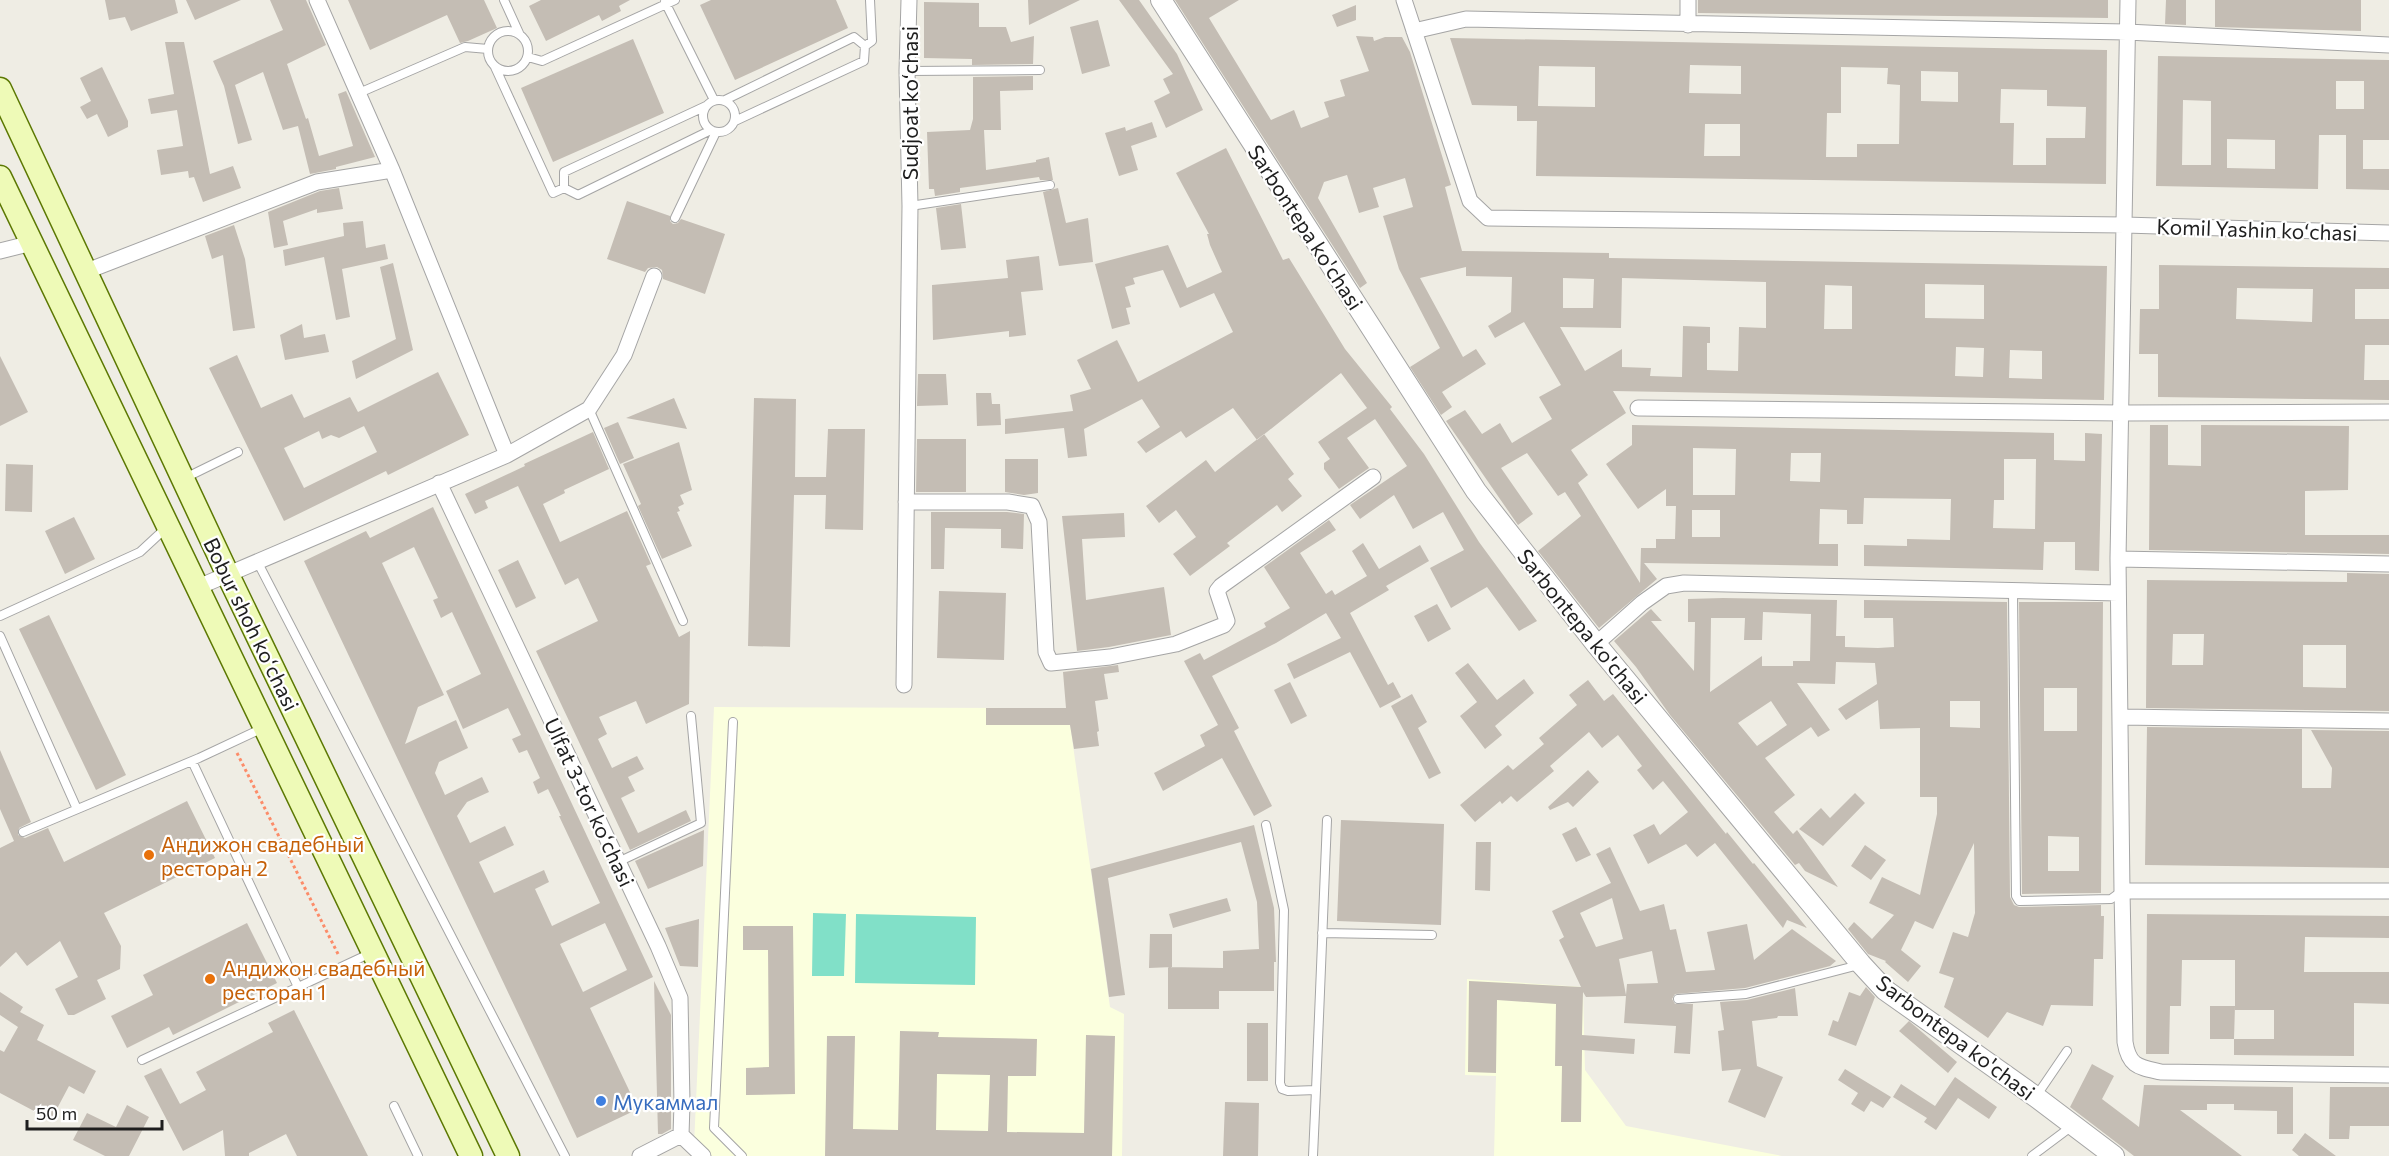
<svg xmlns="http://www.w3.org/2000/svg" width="2389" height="1156" font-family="Commissioner,sans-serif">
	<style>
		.education { fill: #fbffde }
		.pitch { fill: #81e0c8 }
		.building { fill: #c4bdb4; fill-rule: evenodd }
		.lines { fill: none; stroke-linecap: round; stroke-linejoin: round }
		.service-casing { stroke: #a5a5a5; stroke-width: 10 }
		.minor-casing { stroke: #a5a5a5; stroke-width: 17 }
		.tertiary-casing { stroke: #a5a5a5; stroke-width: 22 }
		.secondary-casing { stroke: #5c7803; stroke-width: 25 }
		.path { stroke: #fc8c69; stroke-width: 3; stroke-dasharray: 3 3; stroke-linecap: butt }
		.service { stroke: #fff; stroke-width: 8 }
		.minor { stroke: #fff; stroke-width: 15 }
		.tertiary { stroke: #fff; stroke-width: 20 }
		.secondary { stroke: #eefab7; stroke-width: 22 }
		.food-dot { fill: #e8710a; stroke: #fff; stroke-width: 2 }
		.shop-dot { fill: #3f7fe0; stroke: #fff; stroke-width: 2 }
		.labels { text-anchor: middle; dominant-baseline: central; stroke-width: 4.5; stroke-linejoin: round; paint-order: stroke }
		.street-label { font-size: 21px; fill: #1e1e1e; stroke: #fff }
		.food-label { font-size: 21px; fill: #c56008; stroke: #fff; text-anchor: start }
		.shop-label { font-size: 21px; fill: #366cbe; stroke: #fff; text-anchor: start }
	</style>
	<rect width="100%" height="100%" fill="#efede4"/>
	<path class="education" d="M714,707L1051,708L1069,717L1110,1007L1124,1014L1122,1156H706L694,1145Z
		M1467,979L1583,987L1585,1070L1626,1126L1782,1156H1494L1496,1076L1465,1075Z"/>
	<path class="pitch" d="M813,913L846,914L844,976H812Z
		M856,914L976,917L975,985L855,983Z"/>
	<path class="building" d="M105,0H175L178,13L131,31L125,17L109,20Z
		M186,0H241L195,20Z
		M270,0H306L326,45L287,64L306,119L308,118L319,156L353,146L338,94L346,91L375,157L336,167V169L310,174L298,126L283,130L263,72L235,85L252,140L238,144L224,86L213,61L283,30Z
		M348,0H484L497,28L468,41L460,43L447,15L370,50Z
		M541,0H630L619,6L621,11L602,21L599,15L546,41L529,6Z
		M711,0H836L848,28L735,80L700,5Z
		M1028,0H1080L1029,25Z
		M1119,0H1139L1177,54L1203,110L1166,128L1154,101L1170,93L1163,79L1173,74Z
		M1175,0H1239L1209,18L1271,120L1294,110L1301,128L1329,117L1324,102L1345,96L1340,80L1369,71L1356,36L1373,37L1374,41L1385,37H1402L1410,52L1451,185L1445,187L1462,251L1609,253V258L2107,266L2104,400L1613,391L1626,413L1571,450L1588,475L1578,483L1640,583L1641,548H1656V539H1675L1676,506H1666V489L1638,509L1606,464L1632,445V425L2054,433V460L2085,461V433L2102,434L2099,571L2075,570V542H2044L2043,570L1864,566V545L1907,546V539L1950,540L1951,499L1864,498L1863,524H1847V510L1820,509L1819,544H1838V566L1644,563L1657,579L1599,628L1538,551L1581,516L1565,492L1558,496L1527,453L1501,468L1533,514L1518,525L1446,421L1465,410L1482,434L1500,423L1512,443L1552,419L1539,397L1561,385L1524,322L1495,338L1488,326L1511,312L1512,277L1466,276V267L1420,278L1463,357L1476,349L1486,364L1442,392L1452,407L1441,415L1410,367L1440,348L1399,269L1383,216L1413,207L1405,178L1373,188L1379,207L1359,213L1347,175L1324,182L1318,198L1367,283L1360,288ZM1563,278L1594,279L1593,308H1563ZM1622,278L1766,282V328L1739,327L1738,371L1707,370V343H1710V327L1683,326L1682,377L1650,376L1651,368L1622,367V349L1585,371L1560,327L1621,328ZM1925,284L1984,285V319L1925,318ZM1825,285L1852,286V329H1824ZM1956,347L1984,348L1983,377L1955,376ZM2010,350L2042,351V379L2009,378ZM1693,448L1736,449L1735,495H1693ZM1791,453H1821L1820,482L1790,481ZM2004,459H2036L2035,529L1993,528L1994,500H2004ZM1692,510H1720V537H1692Z
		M1698,0H2108V18L1698,13Z
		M2166,0H2186V25L2165,24Z
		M2215,0H2361V31L2215,27Z
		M924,2L979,3V27H1006L1011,42L1034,36L1033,64L972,65V59L924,58Z
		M1356,5V20L1337,27L1332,15Z
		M1098,20L1110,66L1082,74L1070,27Z
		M1450,38L2107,50L2106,184L1536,176L1537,121H1517V106L1472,105ZM1690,65L1741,66V94L1689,93ZM1539,66L1595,67V107L1538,106ZM1841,67L1888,68L1887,84L1900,85L1899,144H1857V157H1826L1827,113H1841ZM1921,71L1958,72V102L1921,101ZM2001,89L2047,90V106L2086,107L2085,138H2046V165H2013L2014,123H2000ZM1705,124H1740V156H1704Z
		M633,39L664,113L553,162L521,88Z
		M165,42H184L210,174L233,166L241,188L203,202L194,177L189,178L188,171L161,175L157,150L183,146L177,110L151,114L148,99L174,94Z
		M2158,56L2389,60V140H2363V169H2389V190L2346,189V135H2319L2318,189L2156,186ZM2336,81H2364V109H2336ZM2183,100L2211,101V165H2182ZM2227,139L2275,140V169L2227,168Z
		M102,67L128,121V127L108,137L97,114L87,119L80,107L91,101L80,78Z
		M1033,76V90L1000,91L1001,130H984L986,170L1036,162V160L1049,157L1053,180H1040L1039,177L960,188V192L935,196L934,189H929L927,132L970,130L973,119V77Z
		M1152,122L1157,137L1131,146L1138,170L1119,176L1105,133L1125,127L1126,131Z
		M1226,148L1283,260L1289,258L1345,349L1392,407L1390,409L1424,454L1479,542L1537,621L1519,631L1487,587L1451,608L1430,568L1464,550L1443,512L1413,529L1394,495L1360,519L1350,505L1407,466L1375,419L1347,438L1369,468L1339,489L1324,469V463L1330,459L1318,442L1367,408L1341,373L1257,440L1233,408L1186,438L1181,431L1146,453L1137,442L1160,427L1142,399L1084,429L1087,456L1068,458L1064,428L1005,434V419L1073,411L1070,395L1091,389L1077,360L1117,340L1138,382L1233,332L1214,293L1180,308L1163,270L1133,278L1135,284L1125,287L1131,307L1126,308L1130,324L1112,329L1095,264L1168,245L1187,288L1222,272L1210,245L1207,234H1209L1176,173Z
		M339,188L343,209L317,213V209L283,221L288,245L274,248L268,212L320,191Z
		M1058,188L1066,223L1088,218L1093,262L1059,266L1043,192Z
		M627,201L670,216V221L673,224L678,223L681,219L725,234L705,294L663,279L662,270L657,267L648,268L645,272L607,259Z
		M961,204L966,248L941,250L936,208Z
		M363,221L366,248L385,244L388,259L342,269L350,317L336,320L324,257L285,266L283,250L344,236L343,223Z
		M234,225L245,259L255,328L233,331L223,255L212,259L205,236Z
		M1039,256L1043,290L1021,292L1026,335L1009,337V331L933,340L932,285L1008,278L1006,260Z
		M393,263L413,350L356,379L352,361L396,339L380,267Z
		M2159,265L2389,268V289H2355V319H2389V345H2365L2364,380H2389V400L2158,397V354H2139L2140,309H2159ZM2237,288L2313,289L2312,322L2236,319Z
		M302,324L304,338L325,334L329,352L285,360L280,335Z
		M237,355L261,408L292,394L304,418L350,397L358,412L438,372L469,435L388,475L386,471L284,521L209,368ZM364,426L377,452L304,488L284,448L319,431L322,439L331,435L339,438Z
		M0,356L28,412L0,426Z
		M918,374H946L948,405L917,406Z
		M976,393H991L992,404H1000L1001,425L977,426Z
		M674,398L687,429L626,418Z
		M754,398L796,399L795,477H826L828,429H865L863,530L825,529L826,495H794L790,647L748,646Z
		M618,422L634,458L620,464L604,428Z
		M2150,425H2168V465L2201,466V425L2349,426L2348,490L2305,491V535H2389V554L2149,550Z
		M593,432L609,469L564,490L565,493L543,504L560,542L627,511L651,564L646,566L679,637L690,631L689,704L646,724L636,701L599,717L607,734L598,739L612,768L637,756L644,769L628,777L635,791L621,798L638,833L686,810L691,821L630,850L536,651L598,621L578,578L565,585L518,486L485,501L488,508L475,514L465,494L525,466L524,464Z
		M1264,434L1294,474L1288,479L1302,496L1282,512L1277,505L1227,543L1230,546L1190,576L1173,554L1196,537L1176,510L1159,523L1146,506L1206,460L1215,472Z
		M917,439H966V492H916Z
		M679,442L692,490L680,495L684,504L678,507L680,511L677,512L692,546L662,559L638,506L641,504L623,464Z
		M1005,459H1038V493L1024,495L1005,492Z
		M6,464L33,465L32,512L5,511Z
		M433,507L653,977L590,1008L638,1109L577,1138L304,561L366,531L370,538ZM414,547L438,598L433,600L441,618L452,612L481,674L446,691L463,729L508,708L521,735L512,739L519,753L527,750L540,778L533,782L538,794L548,789L561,816H559L600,903L552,926L535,889L549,882L544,870L494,893L479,862L514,845L505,826L470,843L457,816L467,802L489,792L482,777L445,795L435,773L439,762L468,748L456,720L405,744L418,707L444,695L382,563ZM605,923L627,970L583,992L560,944Z
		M931,512H1007L1024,514L1023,549L1001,548V529L945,528L944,569H931Z
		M1124,513L1125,537L1082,539L1086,600L1164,587L1171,635L1109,647L1077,651L1062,516Z
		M74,517L95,559L65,574L45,531Z
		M1329,520L1336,530L1300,553L1326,594L1332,590L1335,595L1367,576L1352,551L1363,543L1379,569L1420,545L1429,561L1386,586L1389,590L1350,613L1388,685L1393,682L1401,697L1380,708L1350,652L1294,679L1287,664L1341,638L1326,613L1276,643L1212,676L1239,728L1234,731L1272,806L1254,816L1222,758L1163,791L1154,773L1205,746L1200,735L1218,725L1184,661L1200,653L1204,660L1266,627L1264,623L1290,608L1264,567Z
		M518,560L536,598L516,608L498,570Z
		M2347,573L2389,574V711L2146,708L2147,580L2347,582ZM2173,634H2204L2203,665H2172ZM2303,645H2346V688L2303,687Z
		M939,591L1006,593L1004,660L937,658Z
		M1723,598L1837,600L1836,636H1845V647L1878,648L1894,647L1893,618H1864V600L2007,602L2010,897L2014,905L2019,907L2101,905V916H2104L2103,959H2094L2093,1006L2051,1005L2043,1026L2007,1012L1988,1038L1944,1007L1954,978L1939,973L1953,932L1968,937L1975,913L1974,843L1933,929L1915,921L1901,950L1921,966L1908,982L1885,962L1886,961L1868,954L1848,929L1854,922L1872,939L1894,915L1869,903L1882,877L1920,895L1937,814V797H1920V728L1880,729L1878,700L1846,720L1838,709L1877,684L1875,663L1836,662L1835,684L1797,683L1830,730L1818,737L1811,727L1765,758L1795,795L1774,812L1793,834L1797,830L1838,887L1805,871L1799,863L1795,865L1670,715L1636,667L1614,641L1651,609L1662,621H1651L1694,671L1695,622H1688V599ZM1763,612L1811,614L1810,661H1793V666H1762V656L1710,692L1711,618H1745L1744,640H1762ZM1771,701L1787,725L1757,746L1738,723ZM1950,701H1980V728L1950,727Z
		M2019,602H2103L2101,893L2022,894ZM2044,688H2077V731H2044ZM2048,836L2079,837V871H2048Z
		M1437,604L1451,629L1428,642L1414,616Z
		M49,615L126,775L96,790L19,629Z
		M1468,663L1497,700L1524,679L1534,693L1495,726L1502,735L1485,749L1460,716L1477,702L1455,673Z
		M1118,665L1119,672L1104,674L1108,699L1095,701L1099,731L1097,732L1099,746L1074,749L1070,725H986V708H1066L1063,672Z
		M1588,680L1604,701L1613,694L1726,834L1727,832L1753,864L1754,863L1807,928L1787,920L1783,928L1715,843L1697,857L1686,844L1648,864L1633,835L1654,824L1660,835L1688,812L1663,781L1653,790L1637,770L1642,766L1618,735L1602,748L1589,732L1550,766L1554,771L1517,802L1511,796L1502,804L1500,801L1475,822L1460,805L1508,765L1513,770L1544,744L1539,738L1577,705L1569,695Z
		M1290,682L1307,716L1291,724L1274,690Z
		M1412,694L1427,722L1418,728L1441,773L1429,779L1391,706Z
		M2147,727L2302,729V788H2331L2332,768L2311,730L2389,731V868L2145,865Z
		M0,750L31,822L19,828L18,835L25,838L48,828L64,862L187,801L215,858L104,913L121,946L120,969L97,980L106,999L74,1015H68L55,989L78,977L60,941L27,966L16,952L0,967V848L14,841L0,809Z
		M1588,770L1599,782L1573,807L1568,802L1550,810L1548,807Z
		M1855,793L1865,803L1823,846L1799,829L1821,808L1830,818Z
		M1341,820L1444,824L1441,925L1337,921Z
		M1254,825L1274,908L1276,962H1274V991H1219V1009H1168V967L1223,968V951L1259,949L1257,902L1241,842L1108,878L1125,995L1109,997L1091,869Z
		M1576,827L1591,855L1576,862L1562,834Z
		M704,830L703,866L648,889L635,861Z
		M1476,842H1491L1490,891L1475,890Z
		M1865,845L1886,860L1871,880L1851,866Z
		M1610,847L1640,911L1664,904L1670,930L1676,929L1686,972L1715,970L1707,932L1747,924L1754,960L1792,929L1836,961L1830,966L1745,988L1675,994L1672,999L1675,1004H1693L1690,1054L1674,1053L1676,1026L1624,1023L1626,996L1586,997L1583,992L1582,1035L1635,1039L1634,1054L1582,1050L1581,1122H1561L1562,1066H1555L1556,1004L1497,1000L1496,1073L1468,1072L1469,981L1581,987L1559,940L1564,937L1552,911L1611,883L1596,854ZM1612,898L1623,939L1596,947L1580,913ZM1652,951L1658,983L1627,984L1626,995L1619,959Z
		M1227,898L1231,911L1173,928L1169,914Z
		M2147,914L2389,916V938L2305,937L2304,972H2389V1004L2354,1003V1056L2234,1055V1039H2274V1010H2235V960H2182L2181,1006H2170L2169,1054H2146Z
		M699,919L698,967L680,966L665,928Z
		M247,923L277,983L173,1035L169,1027L127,1048L111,1016L153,995L143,975Z
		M743,926H793L795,1094L746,1095V1068L769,1067L768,950H743Z
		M1150,934H1172V967L1149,968Z
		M654,981L671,1015V1129L662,1134H658Z
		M1866,987L1875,997L1856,1046L1828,1035L1833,1020L1838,1022L1849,992L1860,996Z
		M1795,988L1798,1016H1778L1777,1018L1752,1021L1757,1066L1783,1077L1765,1118L1728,1102L1741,1069L1722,1071L1718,1031L1724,1030L1720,1002L1747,1000Z
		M0,992L23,1007L20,1012L44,1025L37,1040L96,1071L84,1094L69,1086L51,1120L0,1093V1050L4,1052L18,1027L0,1015Z
		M2210,1006H2235L2234,1039H2210Z
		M294,1010L368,1156H297L286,1134L249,1153V1156H225L223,1130L183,1151L144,1076L161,1068L180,1104L206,1090L196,1072L273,1032L268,1023Z
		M1909,1021L1957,1062L1948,1073L1899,1031Z
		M1247,1023H1268V1081H1247Z
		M900,1031L939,1032L938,1037L1037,1039L1036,1076H1008L1007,1132L1084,1133L1086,1035L1115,1036L1112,1156H825L827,1036H855L853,1129L898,1130ZM937,1074L990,1075L988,1131L936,1130Z
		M2092,1064L2114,1076L2102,1099L2139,1127L2144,1085L2293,1087V1134H2277V1111L2234,1110V1104H2207V1110H2180L2242,1156H2134L2070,1107Z
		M1845,1069L1891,1097L1883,1108L1871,1101L1864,1112L1851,1104L1858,1093L1838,1080Z
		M1955,1077L1997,1107L1989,1119L1958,1098L1936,1130L1924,1122L1927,1118L1893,1097L1901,1084L1935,1106Z
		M2330,1087H2389V1126H2350L2349,1139H2329Z
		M1225,1102L1259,1103L1258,1156H1223Z
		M127,1105L149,1117L129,1156H105L73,1140L87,1113L116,1127Z
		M2305,1133L2336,1156H2299L2292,1150Z"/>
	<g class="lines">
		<g class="service-casing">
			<path id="service" d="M504,0L519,33
				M665,2L714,100
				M488 51a20 20 0 1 1 40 0a20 20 0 1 1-40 0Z
				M528,57L542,61L675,0
				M495,67L553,193L564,188L578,195L711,130
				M907,71L1040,70
				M359,93L465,47L488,49
				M703 116a16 16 0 1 1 32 0a16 16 0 1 1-32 0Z
				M725,100L854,37L865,46
				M735,121L864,61L865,46L872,41L870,0
				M564,188V172L706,106
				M910,206L1050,185
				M675,218L716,132
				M589,409L683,621
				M185,478L238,452
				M257,561L565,1156
				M2013,592L2016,896L2019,901L2111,899L2122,891
				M0,616L140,552L167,527
				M0,636L77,809
				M733,722L714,1128L742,1156
				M192,761L298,987
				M1266,825L1284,910L1280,1083L1282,1089L1288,1091L1316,1090L1313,1156
				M23,832L199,758L263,728
				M618,862L701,823L691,716
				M1322,933L1432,935
				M1678,999L1746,994L1859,965
				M142,1060L371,953
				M1316,1090L1327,820
				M2037,1095L2067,1051
				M394,1106L418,1156
				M2032,1156L2072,1126"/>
		</g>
		<g class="minor-casing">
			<path id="minor" d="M1404,0L1470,201L1488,218L2125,225L2389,233
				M2128,0L2118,559L2122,891H2389
				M1688,25V0
				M1414,31L1466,19L2127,32L2389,45
				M0,251L32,243
				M87,271L317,182L392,170
				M1638,408L2121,413L2389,412
				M507,455L589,409L624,355L654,276
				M439,483L658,946L680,998L682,1104L681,1135
				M906,502H1008L1032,506L1039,522L1046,652L1051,663L1110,657L1176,644L1224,625L1227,621L1217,591L1221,586L1373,477
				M2118,559L2389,564
				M196,588L507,455L392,170L317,0
				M1596,644L1642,603L1666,586L1684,583L2118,593
				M904,685L910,206L907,71L909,0
				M2121,717L2389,721
				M2122,891L2125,1042C2129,1067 2139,1067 2161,1072L2389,1075
				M681,1135L703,1156
				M640,1156L681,1135"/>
		</g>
		<g class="tertiary-casing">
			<path id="tertiary" d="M1161,0L1476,491L1596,644L1861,964L1885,990L2036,1097L2114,1156"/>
		</g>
		<g class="secondary-casing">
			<path id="secondary" d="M0,89L227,573L508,1156
				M0,177L471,1156"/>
		</g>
		<path class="path" d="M237,753L339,956"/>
		<use href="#service" class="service"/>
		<use href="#minor" class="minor"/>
		<use href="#tertiary" class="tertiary"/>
		<use href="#secondary" class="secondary"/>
	</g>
	<g class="food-dot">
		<circle cx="149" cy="855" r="6"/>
		<circle cx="210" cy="979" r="6"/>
	</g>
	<circle class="shop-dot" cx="601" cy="1101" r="6"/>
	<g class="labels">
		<g class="street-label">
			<text transform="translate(909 103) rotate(-90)">Sudjoat koʻchasi</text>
			<text transform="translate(1306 227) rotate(57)">Sarbontepa ko'chasi</text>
			<text transform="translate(2257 229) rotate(2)">Komil Yashin koʻchasi</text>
			<text transform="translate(252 624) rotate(64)">Bobur shoh koʻchasi</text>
			<text transform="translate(1583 626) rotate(51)">Sarbontepa ko'chasi</text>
			<text transform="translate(590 802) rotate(65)">Ulfat 3-tor koʻchasi</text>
			<text transform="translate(1956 1037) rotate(37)">Sarbontepa ko'chasi</text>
		</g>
		<g class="food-label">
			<text x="161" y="843">Андижон свадебный<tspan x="161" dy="24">ресторан 2</tspan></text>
			<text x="222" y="967">Андижон свадебный<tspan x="222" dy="24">ресторан 1</tspan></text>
		</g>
		<g class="shop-label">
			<text x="613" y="1101">Мукаммал</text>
		</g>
	</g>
	<path d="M27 1120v9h135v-9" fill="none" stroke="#1e1e1e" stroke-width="3"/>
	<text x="36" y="1120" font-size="18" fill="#1e1e1e" stroke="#ffffff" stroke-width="4.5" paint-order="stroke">50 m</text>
</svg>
